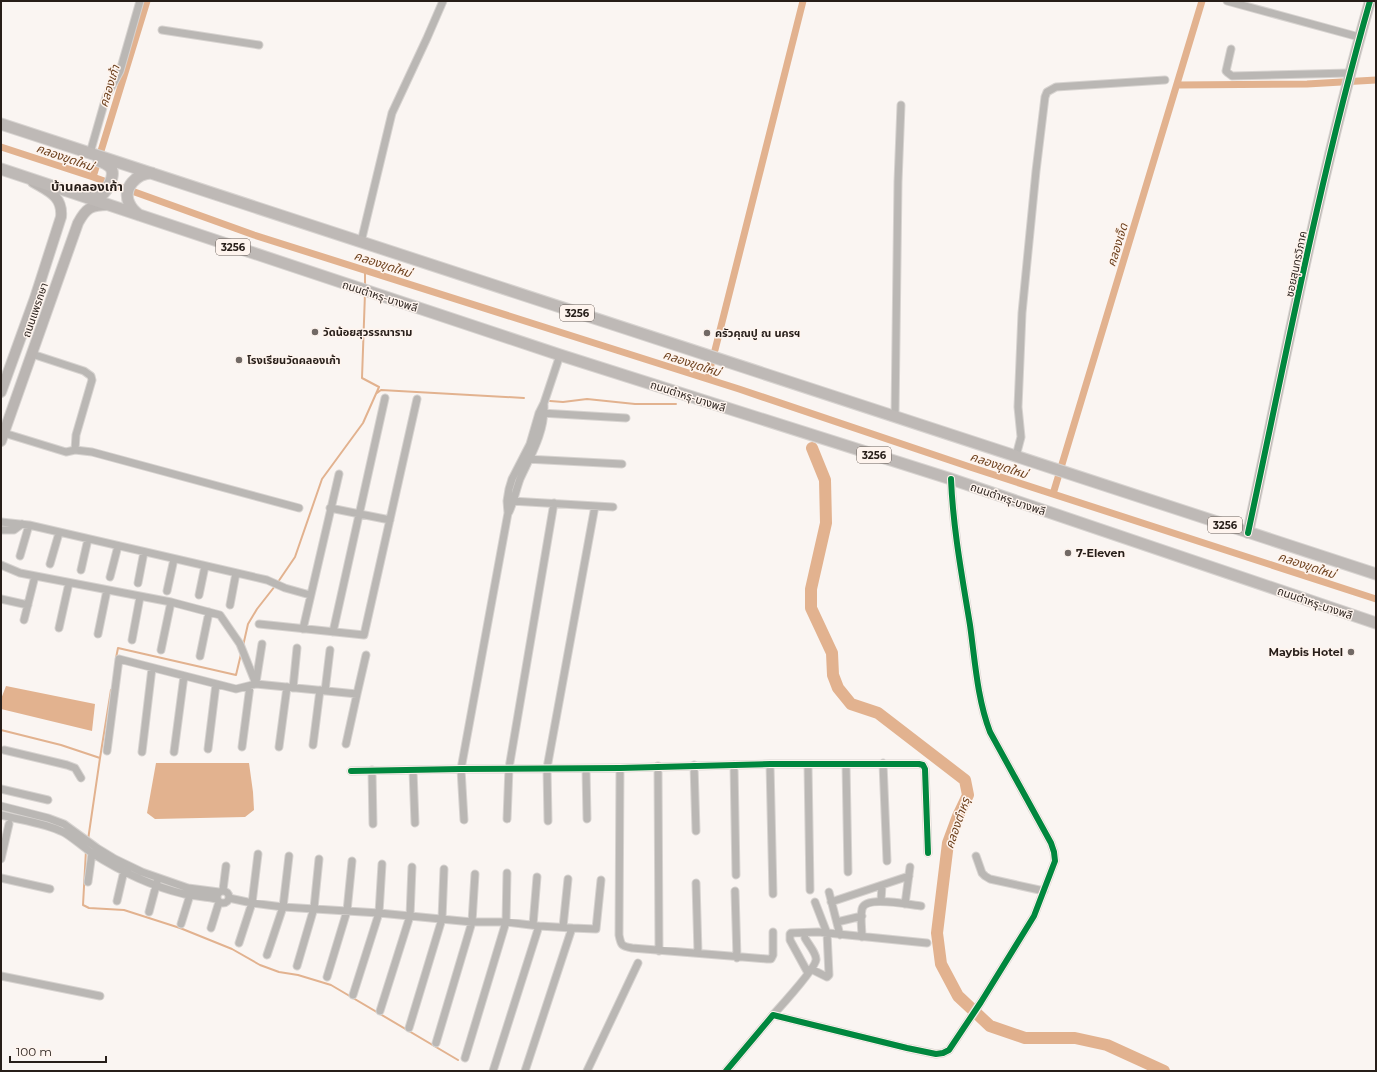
<svg xmlns="http://www.w3.org/2000/svg" width="1377" height="1072" font-family="Montserrat,'Noto Sans Thai',sans-serif">
	<style>
		.water { fill: #e2b28f }
		.lines { fill: none; stroke-linecap: round; stroke-linejoin: round }
		.stream { stroke: #e2b28f; stroke-width: 2 }
		.canal { stroke: #e2b28f; stroke-width: 7 }
		.river { stroke: #e2b28f; stroke-width: 12 }
		.street-casing { stroke: #d7d3d0; stroke-width: 9 }
		.secondary-casing { stroke: #d7d3d0; stroke-width: 12 }
		.primary-casing { stroke: #d7d3d0; stroke-width: 13 }
		.street { stroke: #bab7b4; stroke-width: 7 }
		.secondary { stroke: #bab5b2; stroke-width: 10 }
		.primary { stroke: #beb9b6; stroke-width: 11 }
		.cycleway-casing { stroke: #fef4ee; stroke-width: 8 }
		.cycleway { stroke: #00873e; stroke-width: 6 }
		.poi-dot { fill: #716965; stroke: #fef4ee; stroke-width: 1.5 }
		.labels { text-anchor: middle; dominant-baseline: central; stroke-width: 3; stroke-linejoin: round; paint-order: stroke }
		.shield { fill: #fef4ee; stroke: #685e59; stroke-width: 1 }
		.shield-label { font-size: 10px; font-weight: bold; fill: #271e19 }
		.street-label { font-size: 11px; fill: #271e19; stroke: #fef4ee }
		.poi-label { font-size: 11px; font-weight: bold; fill: #271e19; stroke: #fef4ee; text-anchor: start }
		.water-label { font-size: 12px; font-style: italic; fill: #6b3e1a; stroke: #fef4ee }
		.quarter-label { font-size: 13px; font-weight: bold; fill: #271e19; stroke: #fef4ee }
	</style>
	<rect width="100%" height="100%" fill="#faf5f2"/>
	<path class="water" d="M6,686L95,704L92,731L1,709V699Z
		M156,763H249L253,792L254,810L245,817L155,819L147,813Z"/>
	<g class="lines">
		<path class="stream" d="M365,287V270
			M377,393L381,390L524,398
			M550,401L563,402L587,399L635,404H676
			M278,582L295,557L322,479L363,423L379,387L362,378L365,293
			M243,646L248,624L257,609L275,586
			M116,658L118,648L236,675L241,654
			M1,730L61,745L100,758L111,690
			M88,840L100,758
			M86,850L83,905L89,908L124,910L180,928L232,949L260,965L279,972L298,975L331,985L458,1060"/>
		<path class="canal" d="M1178,85L1307,84L1376,80
			M1,147L93,177L254,235L739,389L970,467L1376,599
			M93,177L147,1
			M715,350L803,1
			M708,379L711,365
			M1053,494L1202,1"/>
		<path class="river" d="M812,448L825,480L826,523L811,589V608L832,653L833,675L838,688L851,704L878,713L965,780L968,795L958,816L948,843L937,933L941,964L958,996L990,1026L1025,1038H1075L1107,1045L1164,1071"/>
		<g class="street-casing">
			<path id="street" d="M1227,1L1359,37
				M162,30L259,45
				M1231,49L1226,71L1228,73L1232,76L1349,73
				M90,153L106,97L120,71L140,1
				M361,242L392,113L427,38L443,1
				M32,354L84,371L91,376L92,380L76,435L75,450L92,452L299,508
				M541,413L626,418
				M895,417L898,182L901,105
				M4,433L66,452L75,450
				M1016,456L1021,437L1018,407L1022,313L1036,171L1045,97L1047,92L1056,87L1165,80
				M526,459L622,464
				M511,501L613,507
				M330,508L390,520
				M509,512C514,501 516,490 520,479C531,455 545,432 544,405
				M1,522L29,525L267,580L285,588L310,595
				M1,530H14L22,524
				M20,556L29,525
				M50,564L59,533
				M1,565L20,573L171,602L220,615L240,644L256,684
				M81,570L88,539
				M110,577L118,546
				M138,583L144,552
				M167,591L174,559
				M199,595L205,566
				M1,599L28,605
				M230,605L236,573
				M24,620L35,576
				M259,624L364,635L417,399
				M59,628L69,583
				M303,629L339,474
				M333,632L385,398
				M98,634L107,590
				M132,640L140,597
				M161,650L171,602
				M200,656L209,612
				M256,682L262,644
				M293,688L297,648
				M325,691L330,650
				M357,694L366,655
				M313,745L320,690
				M242,747L250,686
				M279,747L287,687
				M208,749L216,684
				M4,750L67,765L75,768L81,778
				M107,751L119,659L236,689L256,684L357,694L346,744
				M142,752L152,668
				M174,752L184,676
				M883,763L887,861
				M770,764L773,894
				M846,764L848,872
				M694,765L696,831
				M734,765L736,875
				M808,765L810,890
				M658,766L659,951
				M620,768L619,935C621,945 621,946 632,948L767,959H771L773,955V932
				M586,769L587,819
				M372,770L373,824
				M413,770L415,823
				M351,771L461,769L620,768L770,764H919L923,765L925,769L928,853
				M1,789L48,800
				M1,806L48,818L64,824L97,848L115,859L142,872L188,888L219,892
				M1,815C20,820 45,823 63,832C71,836 83,847 92,853C120,871 151,886 184,894C195,896 206,897 217,899
				M507,819L509,768L554,503
				M464,820L461,769L508,513L507,501L509,489L512,479L530,444L539,413L544,403L560,355
				M548,821L547,768L595,506
				M976,856L982,873L985,876L990,879L1044,891
				M1,859L9,824
				M1,878L50,889
				M88,882L92,853
				M696,883L698,953
				M223,890L226,866
				M217 897a6 6 0 1 1 12 0a6 6 0 1 1-12 0Z
				M735,891L737,958
				M829,892L840,935
				M229,898L252,903L283,907L379,913L472,922H506L539,926L572,928L525,1071
				M117,901L124,871L127,869
				M881,901L882,885
				M831,902L909,876
				M905,904L910,867
				M149,912L157,882
				M837,922L862,916
				M181,924L190,895
				M533,925L537,877
				M563,927L568,879
				M211,928L219,902
				M572,928L596,929L601,880
				M862,937C862,929 860,918 862,909C865,895 910,905 921,906
				M239,943L252,903L258,854
				M267,955L283,907L289,856
				M297,966L314,908L319,859
				M811,969L827,977L829,975L827,933L815,902
				M808,973L790,940V934L791,933L818,932L927,943
				M1,976L100,996
				M327,977L347,911L352,861
				M353,995L379,913L382,864
				M380,1011L410,916L412,867
				M773,1015C781,1006 815,969 816,960C817,954 808,944 805,938
				M409,1028L442,919L444,869
				M436,1043L472,922L475,874
				M465,1058L506,922L507,873
				M493,1071L539,926
				M587,1071L638,963
				M726,1071L773,1015L907,1048L936,1054L943,1053L949,1050L981,1002L1034,916L1055,861L1054,852L1051,843L990,732C977,698 975,660 970,625C962,576 953,528 951,479"/>
		</g>
		<g class="secondary-casing">
			<path id="secondary" d="M1,392L35,298L61,217C63,196 48,191 33,182
				M1,441L78,223C86,208 91,205 108,205
				M1248,533C1286,355 1320,176 1370,1"/>
		</g>
		<g class="primary-casing">
			<path id="primary" d="M1,124L1376,574
				M1,169L560,355L951,479L1376,623
				M88,196C91,197 94,198 98,197C106,194 117,175 110,167C107,164 102,162 99,161
				M139,215C135,212 131,208 129,203C122,188 137,173 152,173"/>
		</g>
		<use href="#street" class="street"/>
		<use href="#secondary" class="secondary"/>
		<use href="#primary" class="primary"/>
		<g class="cycleway-casing">
			<path id="cycleway" d="M1248,533C1286,355 1320,176 1370,1
				M351,771L461,769L620,768L770,764H919L923,765L925,769L928,853
				M726,1071L773,1015L907,1048L936,1054L943,1053L949,1050L981,1002L1034,916L1055,861L1054,852L1051,843L990,732C977,698 975,660 970,625C962,576 953,528 951,479"/>
		</g>
		<use href="#cycleway" class="cycleway"/>
	</g>
	<g class="poi-dot">
		<circle cx="315" cy="332" r="4"/>
		<circle cx="707" cy="333" r="4"/>
		<circle cx="239" cy="360" r="4"/>
		<circle cx="1068" cy="553" r="4"/>
		<circle cx="1351" cy="652" r="4"/>
	</g>
	<g class="labels">
		<g class="shield">
			<rect x="216" y="239" width="34" height="16" rx="3"/>
			<rect x="560" y="305" width="34" height="16" rx="3"/>
			<rect x="857" y="447" width="34" height="16" rx="3"/>
			<rect x="1208" y="517" width="34" height="16" rx="3"/>
		</g>
		<g class="shield-label">
			<text x="233" y="247">3256</text>
			<text x="577" y="313">3256</text>
			<text x="874" y="455">3256</text>
			<text x="1225" y="525">3256</text>
		</g>
		<g class="street-label">
			<text transform="translate(1296 264) rotate(-78)">ซอยสุนทรวิภาค</text>
			<text transform="translate(380 296) rotate(18)">ถนนตำหรุ-บางพลี</text>
			<text transform="translate(35 310) rotate(-71)">ถนนแพรกษา</text>
			<text transform="translate(688 396) rotate(18)">ถนนตำหรุ-บางพลี</text>
			<text transform="translate(1008 499) rotate(19)">ถนนตำหรุ-บางพลี</text>
			<text transform="translate(1315 603) rotate(19)">ถนนตำหรุ-บางพลี</text>
		</g>
		<g class="poi-label">
			<text x="323" y="332">วัดน้อยสุวรรณาราม</text>
			<text x="715" y="333">ครัวคุณปู ณ นครฯ</text>
			<text x="247" y="360">โรงเรียนวัดคลองเก้า</text>
			<text x="1076" y="553">7-Eleven</text>
			<text x="1343" y="652" text-anchor="end">Maybis Hotel</text>
		</g>
		<g class="water-label">
			<text transform="translate(109 86) rotate(-73)">คลองเก้า</text>
			<text transform="translate(65 157) rotate(19)">คลองขุดใหม่</text>
			<text transform="translate(1117 245) rotate(-73)">คลองเจ็ด</text>
			<text transform="translate(383 264) rotate(18)">คลองขุดใหม่</text>
			<text transform="translate(692 363) rotate(18)">คลองขุดใหม่</text>
			<text transform="translate(999 465) rotate(18)">คลองขุดใหม่</text>
			<text transform="translate(1307 565) rotate(18)">คลองขุดใหม่</text>
			<text transform="translate(957 823) rotate(-71)">คลองตำหรุ</text>
		</g>
		<g class="quarter-label">
			<text x="87" y="186">บ้านคลองเก้า</text>
		</g>
	</g>
	<rect width="1377" height="1072" fill="none" stroke="#271e19" stroke-width="4"/>
	<path d="M10 1056v6h96v-6" fill="none" stroke="#271e19" stroke-width="2"/>
	<text x="16" y="1056" font-size="12" fill="#271e19" stroke="#fef4ee" stroke-width="3" paint-order="stroke">100 m</text>
</svg>
